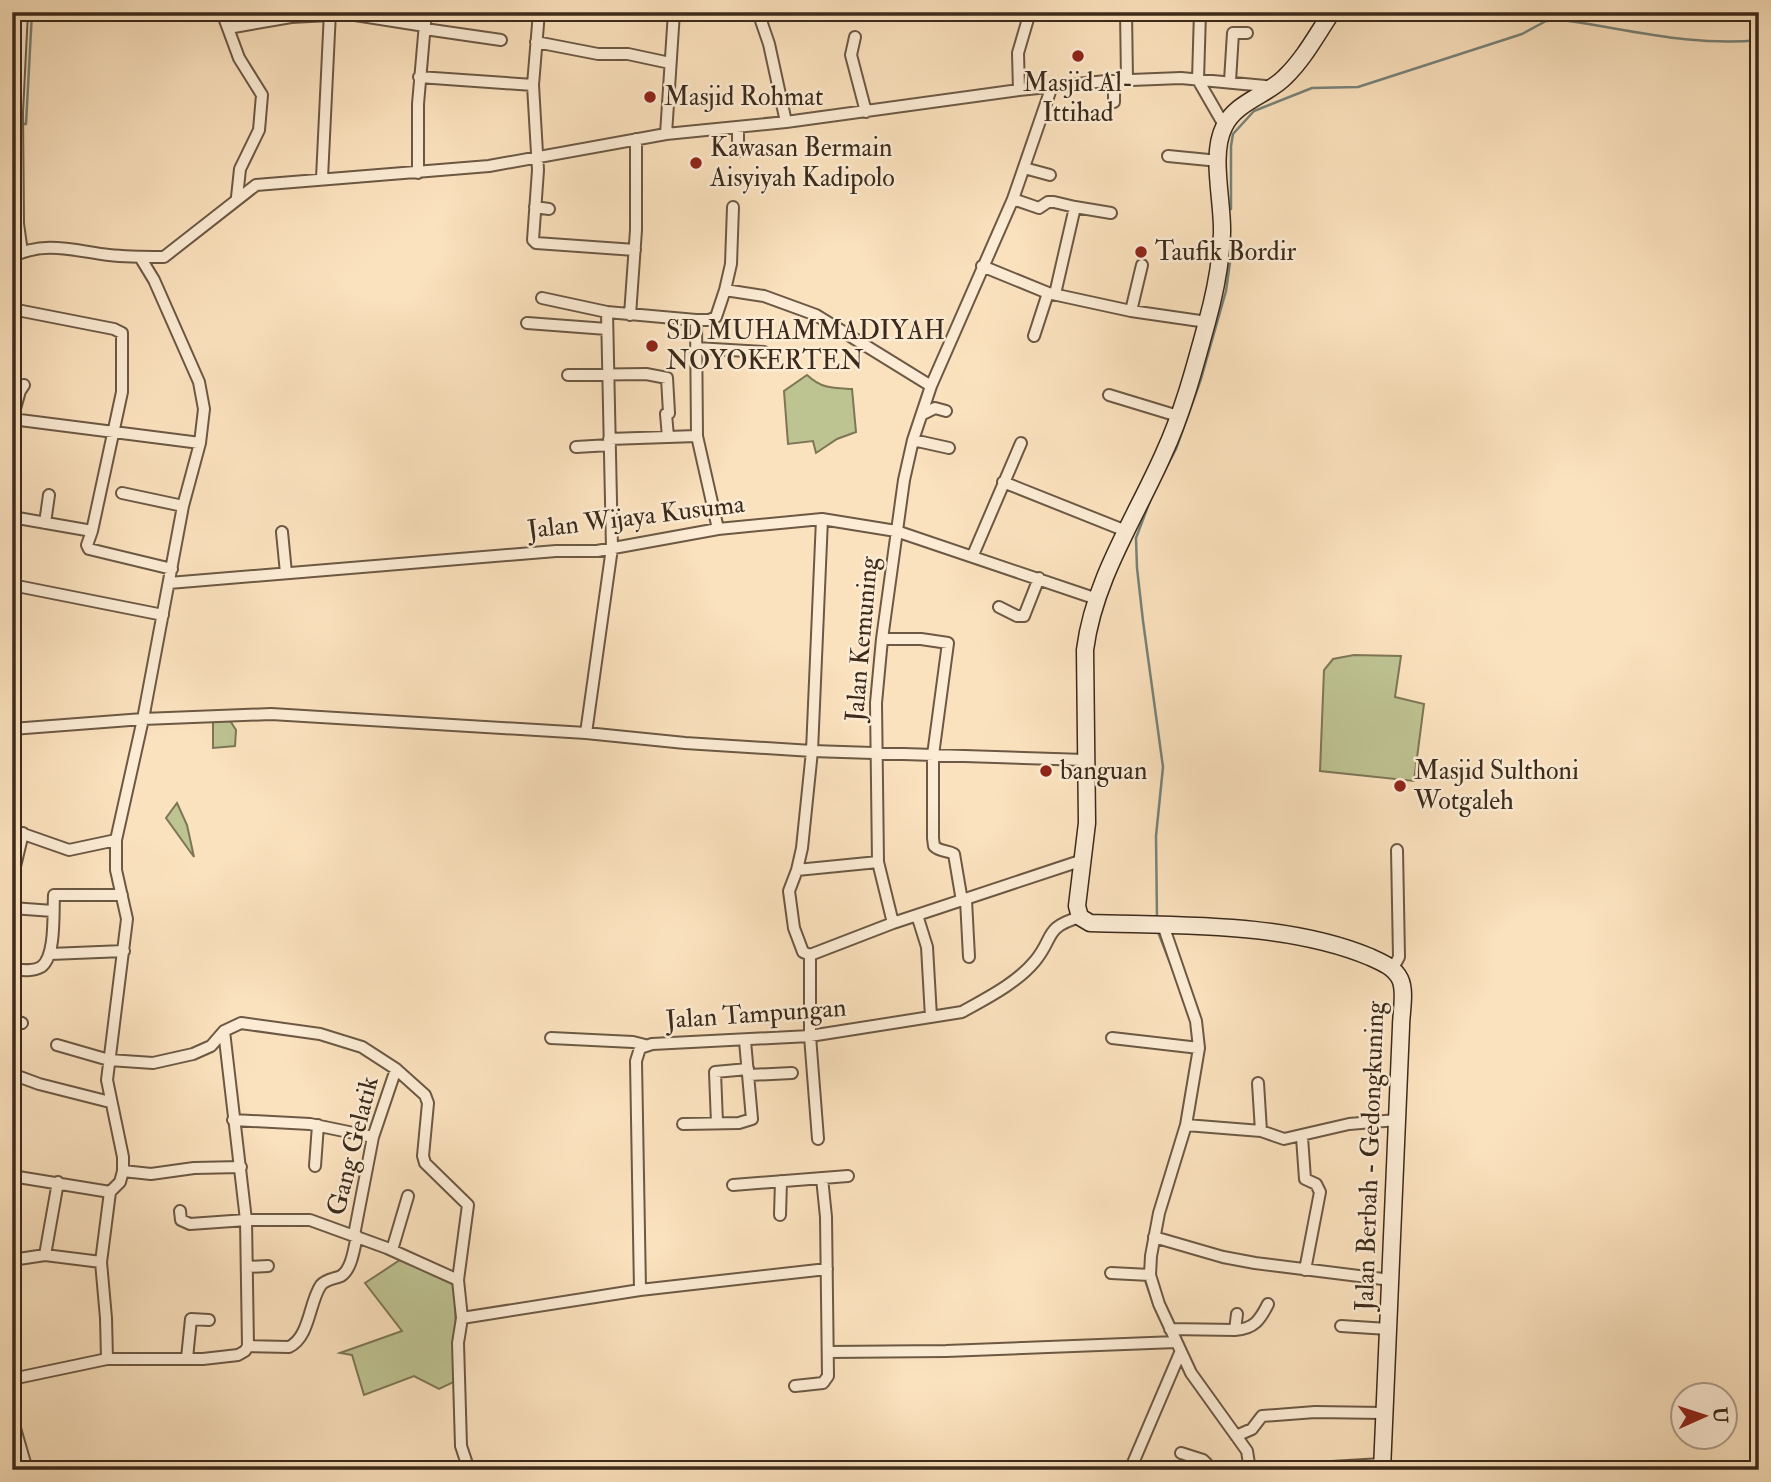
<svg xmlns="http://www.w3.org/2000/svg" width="1771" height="1482" font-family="'IM FELL Double Pica',serif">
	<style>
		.green { fill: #bec392; stroke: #7d7656; stroke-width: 2 }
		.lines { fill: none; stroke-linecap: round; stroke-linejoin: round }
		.stream { stroke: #778279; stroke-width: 2.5 }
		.street-casing { stroke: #6c5844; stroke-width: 14 }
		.secondary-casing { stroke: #3c2a1b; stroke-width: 19 }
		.street { stroke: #fcecd5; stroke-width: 10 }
		.secondary { stroke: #fcecd5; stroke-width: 16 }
		.poi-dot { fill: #8f2418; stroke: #fcecd5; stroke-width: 2.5 }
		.labels { text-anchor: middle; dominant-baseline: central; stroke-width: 5; stroke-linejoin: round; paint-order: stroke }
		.poi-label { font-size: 26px; fill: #3c2a1b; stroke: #fcecd5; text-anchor: start }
		.street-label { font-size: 26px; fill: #3c2a1b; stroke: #fcecd5 }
	</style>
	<rect width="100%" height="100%" fill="#fbe2be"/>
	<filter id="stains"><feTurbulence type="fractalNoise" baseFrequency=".00286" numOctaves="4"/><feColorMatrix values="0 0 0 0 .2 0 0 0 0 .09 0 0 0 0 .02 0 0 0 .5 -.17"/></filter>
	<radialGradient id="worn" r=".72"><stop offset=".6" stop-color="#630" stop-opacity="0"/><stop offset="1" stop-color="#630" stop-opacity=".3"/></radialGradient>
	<path class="green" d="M807,375C822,389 833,388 852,389L856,432L837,439L816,453L813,441L788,444L784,391Z
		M1354,655L1401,656L1395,697L1424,704L1414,781L1320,771L1324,670L1333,659Z
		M213,719H229L236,730L235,746L213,748Z
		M177,803L187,825L194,857L166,818Z
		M406,1256L454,1279L458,1380L439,1389L414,1376L364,1395L352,1355L340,1353L402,1331L365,1283Z"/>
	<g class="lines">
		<path class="stream" d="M22,124H26L32,12
			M1231,209V146L1233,134L1254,111L1312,88L1358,87L1522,34L1546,21L1563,20C1627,29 1693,47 1759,40
			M1157,919L1156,836L1163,767L1143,621L1137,568L1136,538L1153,493L1176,449L1201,379L1226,291L1231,255
			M1158,932L1181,991
			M1159,1197L1172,1153
			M1145,1280L1153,1303"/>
		<g class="street-casing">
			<path id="street" d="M22,12L17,112L18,224L22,252
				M222,12L239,58L262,95L259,130L240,169L237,197
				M336,12L425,26
				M539,12L533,85L538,170L533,240L536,243L635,250
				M758,12L769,44L786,122
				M1126,12L1127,80
				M1200,12L1198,80L1224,125
				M228,28L291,17L329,15
				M425,29L501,40
				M855,37L851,55L866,112
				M536,42L598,54H628L670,63
				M419,77L533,85
				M1114,81V102
				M1230,81L1233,33H1247
				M1019,90L1018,53L1030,12
				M666,134L674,12
				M738,151V127
				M1168,156L1219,161
				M1024,168L1050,175
				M418,173V104L426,12
				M322,178L330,12
				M1013,199L1039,208L1048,202H1054L1075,207L1055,294
				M535,207L549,209
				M1075,207L1111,213
				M12,257C44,240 75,251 109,255C127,257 146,257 164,257L256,185L489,166L666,134L786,122L1019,90L1106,81L1181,78L1265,86L1270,89
				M982,266L1048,293L1131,311L1207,322
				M725,290L731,264L733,207
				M542,298L607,312L696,320L697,436L718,529
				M12,309L114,329L122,333V392L92,531
				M1131,311L1142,265
				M630,315L636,230V139
				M696,320H709L716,317L725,290L764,296L816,315L931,386
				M527,323L607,329
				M1034,336L1048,293
				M696,348L764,352
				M568,375L646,374L667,378L669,413L666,414L668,437
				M1109,395L1178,416
				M923,414L935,408L946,411
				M12,419L200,443
				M12,419L20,391L24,385
				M609,439L697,436
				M913,440L949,448
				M576,447L610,445
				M1003,482L1126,531
				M122,493L183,506
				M12,517L92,531L87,545L89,549L172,569
				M45,523L49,495
				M282,532L286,573
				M973,555L1021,443
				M169,583L556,551H597L718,529L822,519L896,531L1097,599
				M12,585L163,615
				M999,607L1017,616H1024L1039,578
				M882,639H921L948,643L933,755V838L934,846C940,852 947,850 954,854L962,901
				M12,729L143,719L271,714L586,733L685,743L812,751L1085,760
				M586,733L612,548L607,312
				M12,830L69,850L116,840
				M797,870L878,862
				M12,879L23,833
				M966,900L969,957
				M12,908L53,911
				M917,915L927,947L931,1017
				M893,923L878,862L876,703L882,639L904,480L913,440L931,386L1013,199L1052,86
				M1163,925L1196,1021L1199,1048L1186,1125L1159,1213L1151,1256L1150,1275L1159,1304L1191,1373L1247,1451L1250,1470
				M50,954L124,951
				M810,955L803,952L794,928L789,891L797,870L802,848L812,751L822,519
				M12,969C21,970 32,972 41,967C56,957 53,913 54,895H122
				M1392,970L1399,957L1397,850
				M12,1020L22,1023
				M551,1038L633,1042L645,1045
				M1112,1038L1199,1048
				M57,1045L109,1060L153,1063L193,1054L211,1046L224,1031L241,1023L320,1034L362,1047L396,1069L425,1095L428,1103L423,1156L425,1163L468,1205L458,1280L462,1318L458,1343L461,1446L469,1470
				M12,1074L39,1084L110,1102
				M749,1075L792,1073
				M1258,1083L1261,1131
				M233,1120L310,1124L373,1137
				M717,1123L715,1072L748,1069
				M683,1124L739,1123L752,1119L745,1041
				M1186,1125L1261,1131L1284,1139L1349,1124L1397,1120
				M1302,1137L1305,1179L1316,1184L1320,1192L1305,1270
				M818,1139L810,1036V955L893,923L1083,860
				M315,1166L318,1125
				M123,1171L151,1174L194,1168L241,1167
				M12,1176L110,1192
				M733,1185L848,1176
				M180,1211L181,1220L190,1224L246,1220H310L387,1248L458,1280
				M780,1215L781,1181
				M354,1235L373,1137L396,1069
				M1154,1237L1223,1257L1255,1263L1391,1280
				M392,1250L408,1196
				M45,1255L58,1182
				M12,1260L45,1255L101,1262
				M248,1267L268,1266
				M1111,1273L1150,1275
				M640,1290L636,1061L640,1048L652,1044L810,1036L962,1012C987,998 1017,983 1035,961C1055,937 1043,928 1080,917
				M462,1318L640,1290L827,1269
				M1341,1326L1388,1329
				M1170,1329L1235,1330L1237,1314
				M1235,1330C1254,1329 1260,1320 1268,1304
				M248,1346L289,1347C310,1337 309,1302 321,1285C326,1279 334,1279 341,1276C352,1269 354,1248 357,1236
				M828,1352L946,1351L1176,1342
				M187,1358L191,1319L209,1320
				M107,1359L106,1318L101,1262L110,1192L120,1182L123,1171V1157L107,1080L127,919L116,870V840L143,719L183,506L200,443L204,409L199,382L154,280L140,257
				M12,1379L107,1359H203L238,1355L245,1351L248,1346L246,1220L224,1031
				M795,1386L823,1383L828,1376L826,1217L822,1178
				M12,1418L27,1470
				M1236,1436L1252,1429L1262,1416L1315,1412L1384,1413
				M1181,1453L1203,1460L1211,1468H1250
				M1331,1467L1382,1464
				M1130,1470L1180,1353"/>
		</g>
		<g class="secondary-casing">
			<path id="secondary" d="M1332,12C1317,34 1304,59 1285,77C1268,95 1235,102 1224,127C1210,155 1223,201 1222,233C1221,263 1215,293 1207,322C1195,366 1183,412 1164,453C1136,517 1094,579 1085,650L1087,823L1077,906L1080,917L1090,923C1180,926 1286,922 1370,957C1381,962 1394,967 1400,979C1406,991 1401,1013 1401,1027L1382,1470"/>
		</g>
		<use href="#street" class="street"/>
		<use href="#secondary" class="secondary"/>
	</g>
	<g class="poi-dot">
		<circle cx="1078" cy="56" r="7"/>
		<circle cx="650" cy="97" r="7"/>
		<circle cx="696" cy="163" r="7"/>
		<circle cx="1141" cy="252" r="7"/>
		<circle cx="652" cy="346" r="7"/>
		<circle cx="1046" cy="771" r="7"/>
		<circle cx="1400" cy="786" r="7"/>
	</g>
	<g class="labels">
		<g class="poi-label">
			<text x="1078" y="83" text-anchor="middle">Masjid Al-<tspan x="1078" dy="30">Ittihad</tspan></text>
			<text x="664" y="97">Masjid Rohmat</text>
			<text x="710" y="148">Kawasan Bermain<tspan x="710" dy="30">Aisyiyah Kadipolo</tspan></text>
			<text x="1155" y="252">Taufik Bordir</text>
			<text x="666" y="331">SD MUHAMMADIYAH<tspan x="666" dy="30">NOYOKERTEN</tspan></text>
			<text x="1060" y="771">banguan</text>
			<text x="1414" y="771">Masjid Sulthoni<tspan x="1414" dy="30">Wotgaleh</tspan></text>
		</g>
		<g class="street-label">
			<text transform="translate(636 517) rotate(-7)">Jalan Wijaya Kusuma</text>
			<text transform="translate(862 639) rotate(-85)">Jalan Kemuning</text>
			<text transform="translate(756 1014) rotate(-4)">Jalan Tampungan</text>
			<text transform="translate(353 1146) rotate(-76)">Gang Gelatik</text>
			<text transform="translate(1370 1156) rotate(-88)">Jalan Berbah - Gedongkuning</text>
		</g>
	</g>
	<rect width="1771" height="1482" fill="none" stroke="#fbe2be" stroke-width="42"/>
	<rect x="14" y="14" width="1743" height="1454" fill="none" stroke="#3c2a1b" stroke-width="3.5"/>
	<rect x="21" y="21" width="1729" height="1440" fill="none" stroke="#3c2a1b" stroke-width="2"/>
	<g transform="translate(1704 1416) rotate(87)"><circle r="33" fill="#fcecd5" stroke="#af9e8b" stroke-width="2"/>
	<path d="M0-5L12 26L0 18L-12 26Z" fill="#8f2418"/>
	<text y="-10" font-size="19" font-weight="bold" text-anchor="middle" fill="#3c2a1b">U</text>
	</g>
	<rect width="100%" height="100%" filter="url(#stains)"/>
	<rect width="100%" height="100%" fill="url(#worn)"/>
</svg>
